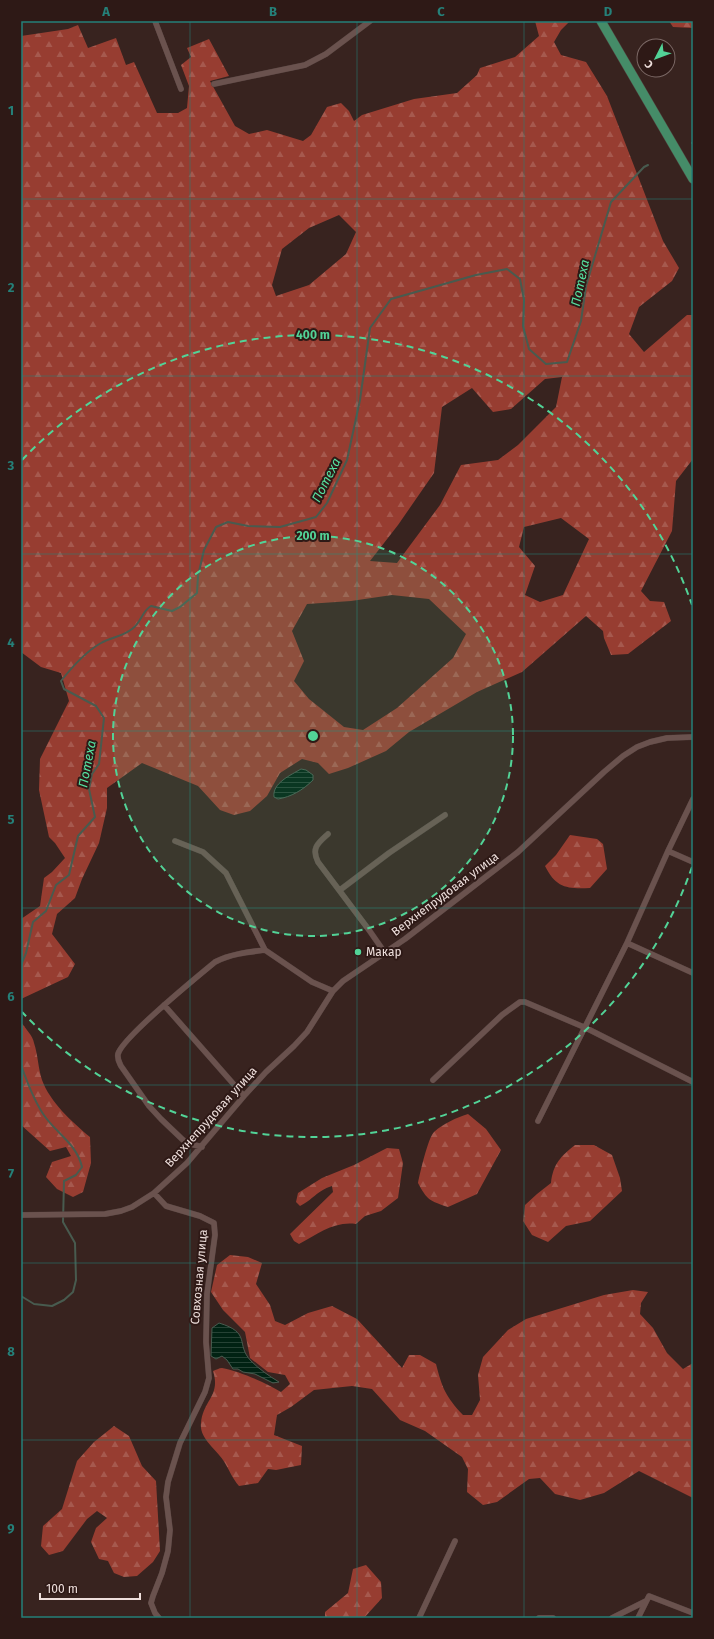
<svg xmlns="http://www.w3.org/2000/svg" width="714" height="1639" font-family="'Fira Sans',sans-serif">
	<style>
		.forest { fill: url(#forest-firs); fill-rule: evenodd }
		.water { fill: url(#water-rules); stroke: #485b4f }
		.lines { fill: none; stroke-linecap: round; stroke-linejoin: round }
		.stream { stroke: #485b4f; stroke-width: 2 }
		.street-casing { stroke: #513f3c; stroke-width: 6 }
		.primary-casing { stroke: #513f3c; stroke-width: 10 }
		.street { stroke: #6a524e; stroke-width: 5.5 }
		.primary { stroke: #458c68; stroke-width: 9 }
		.grid { fill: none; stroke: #258079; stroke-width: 1; stroke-opacity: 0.55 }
		.ring { fill: none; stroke: #52d397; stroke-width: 2; stroke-dasharray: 7 5 }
		.poi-dot { fill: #52d397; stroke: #2e1916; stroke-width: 1.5 }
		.labels { text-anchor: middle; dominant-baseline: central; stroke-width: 4; stroke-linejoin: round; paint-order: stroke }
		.street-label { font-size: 12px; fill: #eedfdc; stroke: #2e1916 }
		.poi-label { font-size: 12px; fill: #eedfdc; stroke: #2e1916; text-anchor: start }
		.water-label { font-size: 13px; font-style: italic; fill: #55e2a1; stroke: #2e1916 }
		.centre { fill: #52d397; stroke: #2e1916; stroke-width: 2 }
		.ring-label { font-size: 12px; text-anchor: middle; font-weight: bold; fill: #52d397; stroke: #2e1916; stroke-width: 4; stroke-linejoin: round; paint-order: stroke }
		.neatline { fill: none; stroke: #258079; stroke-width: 1.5 }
		.grid-label { font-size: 13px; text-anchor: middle; font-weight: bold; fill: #258079 }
	</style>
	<defs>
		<pattern id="forest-firs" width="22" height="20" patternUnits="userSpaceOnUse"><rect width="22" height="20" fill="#973d31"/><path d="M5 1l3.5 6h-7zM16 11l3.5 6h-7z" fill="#a6594e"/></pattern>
		<pattern id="water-rules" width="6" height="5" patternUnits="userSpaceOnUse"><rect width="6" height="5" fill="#012213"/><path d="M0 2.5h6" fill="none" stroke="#264235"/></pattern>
	</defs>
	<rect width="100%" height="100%" fill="#38231f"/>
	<path class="forest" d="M535,21H570L561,30L554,42L561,55L586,62L607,96L663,241L679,268L672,281L639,307L629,334L644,352L687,315H693V459L676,481L672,531L641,591L650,601L664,602L671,621L628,654L611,655L604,638L603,631L586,616L522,672L477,692L409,732L386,751L348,768L329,774L318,763L302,759L280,773L267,796L250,811L234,815L220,810L198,786L142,763L107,788V808L99,843L82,879L75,898L57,914L52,934L75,964L68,977L21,999V919L40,906L44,878L52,872L65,858L55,843L49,837L39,790L40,759L69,701L61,673L41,667L21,652V36L68,29L78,25L88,48L116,38L126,65L134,62L157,113H178L187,108L189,86L181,65L191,57L187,48L209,39L229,76L210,81L235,126L249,134L267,130L303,141L311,135L327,107L341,103L349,111L354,121L362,115L414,99L457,93L477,75L480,68L515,57L539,36ZM339,215L356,232L346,254L309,285L276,296L272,285L282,249L309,228ZM562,377L556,407L518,445L498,460L461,465L440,505L397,563L370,561L398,525L434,473L442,407L472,388L493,412L511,409L545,379ZM561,518L589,539L563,595L540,602L525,595L535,566L519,547L524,527ZM392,595L429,599L466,634L453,658L397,708L363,730L344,727L309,699L294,681L304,661L292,631L307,604L351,601Z
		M669,21H693V28L673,27Z
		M570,835L597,839L603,844L607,869L590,888C567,889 556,888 545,866L556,855Z
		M21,1022C25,1028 33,1036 34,1043C38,1055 38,1068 42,1080C50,1102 72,1122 90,1137L91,1163L83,1192L73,1197L57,1189L46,1177L52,1162L71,1156L66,1147L50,1151L21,1125Z
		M468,1114L486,1129L501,1150L477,1194L448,1207C430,1201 427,1200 418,1183C420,1173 428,1138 434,1132C444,1123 456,1118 468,1114Z
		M575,1145H594L612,1155L620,1178L622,1191L590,1221L566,1226L548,1242L532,1235L523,1221L525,1205L537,1194L551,1183C553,1164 561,1156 575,1145Z
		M387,1148L399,1149L403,1163L398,1198L381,1211L365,1216L356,1224C334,1221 318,1234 299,1244L294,1241L290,1234L333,1192L332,1186C316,1191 313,1200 300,1206L296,1202L298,1193L322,1178L354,1165Z
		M230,1255L248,1257L262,1263L256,1284L270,1305L275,1321L285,1325L308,1313L332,1306L357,1319L402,1368L409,1355H420L436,1364C442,1388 446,1397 463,1415H472L480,1400L478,1375L483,1357L508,1330L526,1319L604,1295L633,1290L648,1292L641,1303L640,1314L653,1328L667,1353L683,1369L693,1363V1498L639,1471L604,1493L580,1500L555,1494L540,1478L529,1479L497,1502L483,1505L467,1492L468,1469L462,1457L425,1431L400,1420L372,1389L352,1386L314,1390L291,1407L277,1415L274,1435L302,1446L301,1465L276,1470L268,1469L258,1483L239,1486C232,1478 229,1469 223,1460C216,1449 199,1438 201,1423C203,1400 221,1396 213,1371C216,1370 219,1368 222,1368C239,1371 266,1383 281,1392L290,1384L285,1375L268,1372L250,1358L245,1332L223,1310L211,1292L217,1265Z
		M114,1426L129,1436L142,1466L156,1481L160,1551L153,1562L137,1576L124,1577L114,1573L108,1561L99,1559L91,1542L96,1528L107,1518L97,1511L87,1519L63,1551L49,1555L41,1546L43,1526L62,1509L77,1461L94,1442Z
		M366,1565L381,1582L382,1598L364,1618H325V1612L348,1593L353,1569Z"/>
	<path class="water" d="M301,769L306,770L313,775V780C303,790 291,797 278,799L274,797C272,783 291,775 301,769Z
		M219,1323C252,1333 235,1344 251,1361C259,1369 269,1376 279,1382L273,1383L255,1374L243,1372L238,1369H233L227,1360L222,1356L216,1359L211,1356L212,1328Z"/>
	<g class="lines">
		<path class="stream" d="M692,143L693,142
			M21,965L26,953L33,922L46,911L56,885L69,875L78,836L95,817L89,789L92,774L99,764L104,718L96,706L64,689L61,681C72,667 85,652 101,643C111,637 122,637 132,629C141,623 142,611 151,606L172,611L180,607L197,593L198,576L204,550L216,527L228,522L248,526L280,527L316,517L327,503L347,460L360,400L370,328L391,299L476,275L507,269L520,279L524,300L523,326L529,349L546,364L567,362L581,321L586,286L611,202L644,167L648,165
			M21,1065C27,1082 35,1104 46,1118C59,1135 77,1145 82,1167L76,1175L64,1181L63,1222L75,1243L76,1280L73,1292L64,1300L52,1306L34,1304L21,1296"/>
		<g class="street-casing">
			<path id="street" d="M155,21L181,89
				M214,84L305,65L326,54L370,21
				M693,799L668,851L693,862
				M328,834C318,843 311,848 318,862L369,930L385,953
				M175,841L203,852L226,873L265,950L312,982L333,991
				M340,890L389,853L445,815
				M627,943L693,973
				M164,1005L244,1096
				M433,1080L502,1015L520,1002H525L586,1028L693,1082
				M538,1121L627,943L668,851
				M202,1147L191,1144L183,1140L161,1119L149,1106L121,1066C119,1062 117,1059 118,1054C122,1038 198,976 215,962C230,954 248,952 265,950
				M154,1193L166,1206L200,1216L214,1223L215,1235L207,1294L206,1342L209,1378L205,1392L180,1443L168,1482L166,1497L170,1530L168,1551L162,1573L153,1596L151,1603L155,1613L159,1618
				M21,1215L105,1214L121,1211L132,1207L154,1193L187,1163L244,1096L266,1072L294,1046L307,1032L333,991L343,981L405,939L518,852L604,772L623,756L637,747L650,742L667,738L693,737
				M419,1618L455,1541
				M539,1618H553
				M612,1618L646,1601
				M638,1618L649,1596L693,1613"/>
		</g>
		<g class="primary-casing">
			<path id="primary" d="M601,21L693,179"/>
		</g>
		<use href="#street" class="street"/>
		<use href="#primary" class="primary"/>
	</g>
	<path class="grid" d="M190,21V1618M357,21V1618M524,21V1618M21,199H693M21,376H693M21,554H693M21,731H693M21,908H693M21,1085H693M21,1263H693M21,1440H693"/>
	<circle cx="313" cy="736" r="200" fill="#52d397" fill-opacity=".12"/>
	<g class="ring">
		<circle cx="313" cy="736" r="200"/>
		<path d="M692 867A401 401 0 0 1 22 1012M22 460A401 401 0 0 1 692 605"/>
	</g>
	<circle class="poi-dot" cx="358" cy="952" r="4"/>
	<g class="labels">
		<g class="street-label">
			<text transform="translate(445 894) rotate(-37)">Верхнепрудовая улица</text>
			<text transform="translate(211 1117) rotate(-48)">Верхнепрудовая улица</text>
			<text transform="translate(199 1277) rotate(-85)">Совхозная улица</text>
		</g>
		<g class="poi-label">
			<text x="366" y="952">Макар</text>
		</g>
		<g class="water-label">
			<text transform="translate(580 283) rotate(-78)">Потеха</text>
			<text transform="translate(326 480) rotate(-63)">Потеха</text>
			<text transform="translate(87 764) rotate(-79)">Потеха</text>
		</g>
	</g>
	<circle cx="313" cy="736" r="6" class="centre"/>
	<g class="ring-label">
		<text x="313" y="339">400 m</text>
		<text x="313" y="540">200 m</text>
	</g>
	<rect width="714" height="1639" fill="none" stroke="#2e1916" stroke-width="44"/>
	<g transform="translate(656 58) rotate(228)"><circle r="19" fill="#2e1916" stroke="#7b6865"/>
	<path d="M0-3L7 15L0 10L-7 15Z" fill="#52d397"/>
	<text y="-6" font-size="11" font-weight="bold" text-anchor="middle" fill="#eedfdc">С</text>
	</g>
	<path d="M40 1593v6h100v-6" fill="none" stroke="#eedfdc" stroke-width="2"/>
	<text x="46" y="1593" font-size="12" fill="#eedfdc" stroke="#2e1916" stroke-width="3" paint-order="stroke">100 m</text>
	<rect x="22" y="22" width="670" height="1595" class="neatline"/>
	<g class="grid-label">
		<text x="106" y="16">A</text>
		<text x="273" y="16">B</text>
		<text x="441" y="16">C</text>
		<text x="608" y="16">D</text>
		<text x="11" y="115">1</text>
		<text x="11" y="292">2</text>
		<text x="11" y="470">3</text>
		<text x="11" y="647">4</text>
		<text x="11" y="824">5</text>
		<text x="11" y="1001">6</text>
		<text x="11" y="1178">7</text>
		<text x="11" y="1356">8</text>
		<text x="11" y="1533">9</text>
	</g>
</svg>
